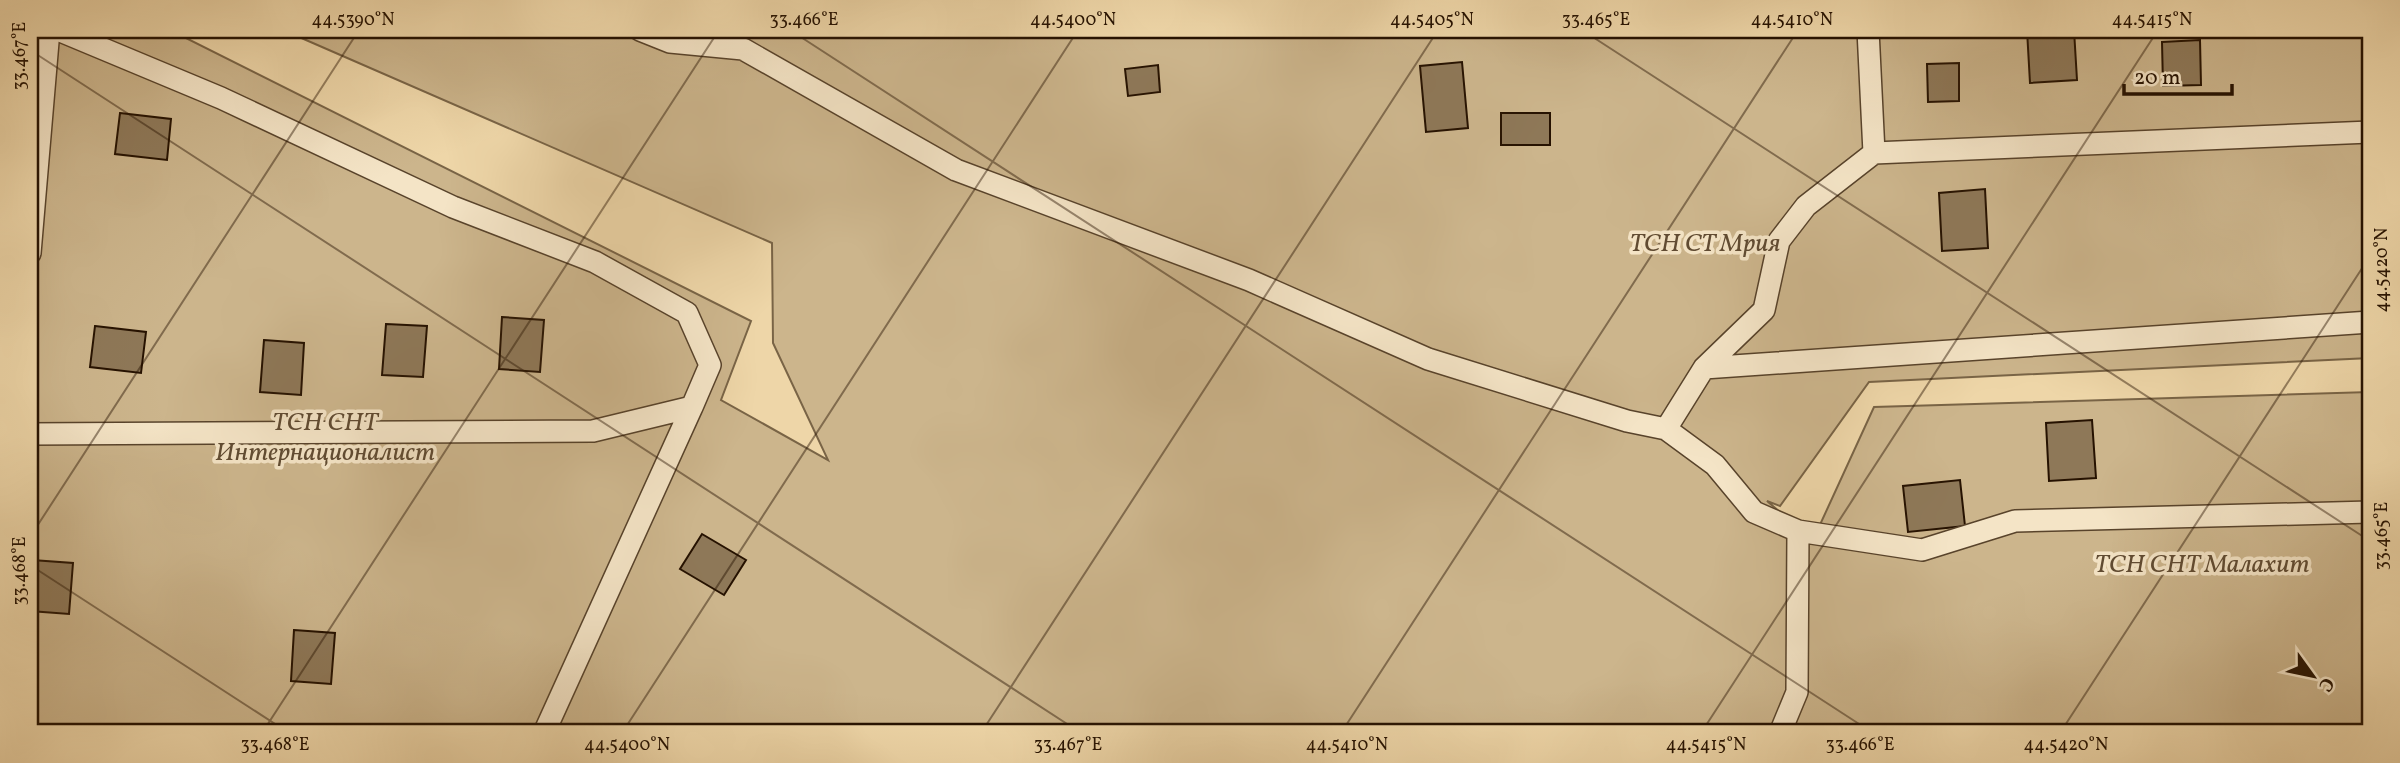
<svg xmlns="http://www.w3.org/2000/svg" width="2400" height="763" font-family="Vollkorn,serif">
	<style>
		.green { fill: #ccb58c; stroke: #796446; stroke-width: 2 }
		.building { fill: #8e7858; stroke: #261201; stroke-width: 2 }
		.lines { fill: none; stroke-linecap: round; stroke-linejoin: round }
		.lane-casing { stroke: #58432b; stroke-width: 24 }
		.lane { stroke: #f4e4c6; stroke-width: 21 }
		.ticks { fill: none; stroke: #261201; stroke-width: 2; stroke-opacity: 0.45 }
		.labels { text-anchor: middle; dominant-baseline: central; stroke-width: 7; stroke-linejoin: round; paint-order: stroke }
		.park-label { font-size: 26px; font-style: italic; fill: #604b32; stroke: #f4e4c6 }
		.neatline { fill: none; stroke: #261201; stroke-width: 2.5 }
		.ticks-label { font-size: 18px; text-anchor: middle; fill: #261201 }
	</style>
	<rect width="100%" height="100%" fill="#eed6a8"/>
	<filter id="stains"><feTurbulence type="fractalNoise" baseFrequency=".00286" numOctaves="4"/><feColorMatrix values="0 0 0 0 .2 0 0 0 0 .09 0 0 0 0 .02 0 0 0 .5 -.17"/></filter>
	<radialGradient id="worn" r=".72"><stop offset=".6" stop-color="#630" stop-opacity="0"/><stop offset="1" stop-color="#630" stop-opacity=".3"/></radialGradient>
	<path class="green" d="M30,30H170L751,321L721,400L828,460L773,343L772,243L283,30H2370V358L1869,382L1780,506L1767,501L1813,540L1874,407L2370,392V733H30Z"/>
	<path class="building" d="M2027,30H2074L2077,80L2030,83Z
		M2200,40L2201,85L2163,86L2162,42Z
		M1462,62L1468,128L1426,132L1420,66Z
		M1959,63V101L1928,102L1927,64Z
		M1158,65L1160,92L1128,96L1125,69Z
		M120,113L171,119L167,160L115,154Z
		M1501,113H1550V145H1501Z
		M1985,189L1988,248L1942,251L1939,193Z
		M502,317L544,320L540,372L499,369Z
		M386,324L427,326L423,377L382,375Z
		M95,326L146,332L141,373L90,367Z
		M264,340L304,343L301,395L260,392Z
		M2092,420L2096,478L2049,481L2046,423Z
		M1960,480L1965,526L1908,532L1903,486Z
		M702,534L746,560L724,595L680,569Z
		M32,560L73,563L69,614L30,611Z
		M294,630L335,633L331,684L291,681Z"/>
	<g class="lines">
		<g class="lane-casing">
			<path id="lane" d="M640,30L670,42L743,49L956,170L1249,280L1428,359L1627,421L1666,429L1715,465L1754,512L1798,531L1922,550L2015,521L2370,512
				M1868,30L1874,153
				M30,253L49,30
				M1704,368L2370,322
				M1666,429L1704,368L1764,310L1779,241L1806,206L1874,153L2370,132
				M30,434L593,431L692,407L710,365L687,313L595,262L453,207L221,98L58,30
				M544,733L692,407
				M1780,733L1797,692L1798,531"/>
		</g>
		<use href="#lane" class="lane"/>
	</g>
	<path class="ticks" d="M790,30L1873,733M1582,30L2370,541M30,50L1081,733M30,537L359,30M30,565L289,733M262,733L719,30M622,733L1078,30M981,733L1438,30M1341,733L1798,30M1701,733L2158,30M2060,733L2370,256"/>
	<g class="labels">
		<g class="park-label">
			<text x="1705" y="244">ТСН СТ Мрия</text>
			<text x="325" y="423">ТСН СНТ<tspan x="325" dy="30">Интернационалист</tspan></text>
			<text x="2202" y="565">ТСН СНТ Малахит</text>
		</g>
	</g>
	<rect width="2400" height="763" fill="none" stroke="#eed6a8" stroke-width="77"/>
	<g transform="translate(2313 676) rotate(123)" stroke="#f4e4c6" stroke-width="5" paint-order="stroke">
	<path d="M0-5L12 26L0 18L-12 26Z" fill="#261201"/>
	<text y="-10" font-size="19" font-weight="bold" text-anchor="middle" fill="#261201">С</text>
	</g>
	<path d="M2124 84v10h108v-10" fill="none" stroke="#261201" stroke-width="3.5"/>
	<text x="2134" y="84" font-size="21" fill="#261201" stroke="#f4e4c6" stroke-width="5" paint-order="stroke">20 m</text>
	<rect x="38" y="38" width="2324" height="686" class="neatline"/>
	<g class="ticks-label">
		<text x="353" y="25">44.5390°N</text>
		<text x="804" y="25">33.466°E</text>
		<text x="1073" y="25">44.5400°N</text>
		<text x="1432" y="25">44.5405°N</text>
		<text x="1596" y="25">33.465°E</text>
		<text x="1792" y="25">44.5410°N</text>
		<text x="2152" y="25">44.5415°N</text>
		<text transform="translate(19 56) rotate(-90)" y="6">33.467°E</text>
		<text transform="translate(2381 270) rotate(-90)" y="6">44.5420°N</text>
		<text transform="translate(2381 536) rotate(-90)" y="6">33.465°E</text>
		<text transform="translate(19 571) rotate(-90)" y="6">33.468°E</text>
		<text x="275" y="750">33.468°E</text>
		<text x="627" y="750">44.5400°N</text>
		<text x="1068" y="750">33.467°E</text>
		<text x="1347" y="750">44.5410°N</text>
		<text x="1706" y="750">44.5415°N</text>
		<text x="1860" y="750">33.466°E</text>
		<text x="2066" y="750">44.5420°N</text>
	</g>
	<rect width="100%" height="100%" filter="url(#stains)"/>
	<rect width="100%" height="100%" fill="url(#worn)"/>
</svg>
